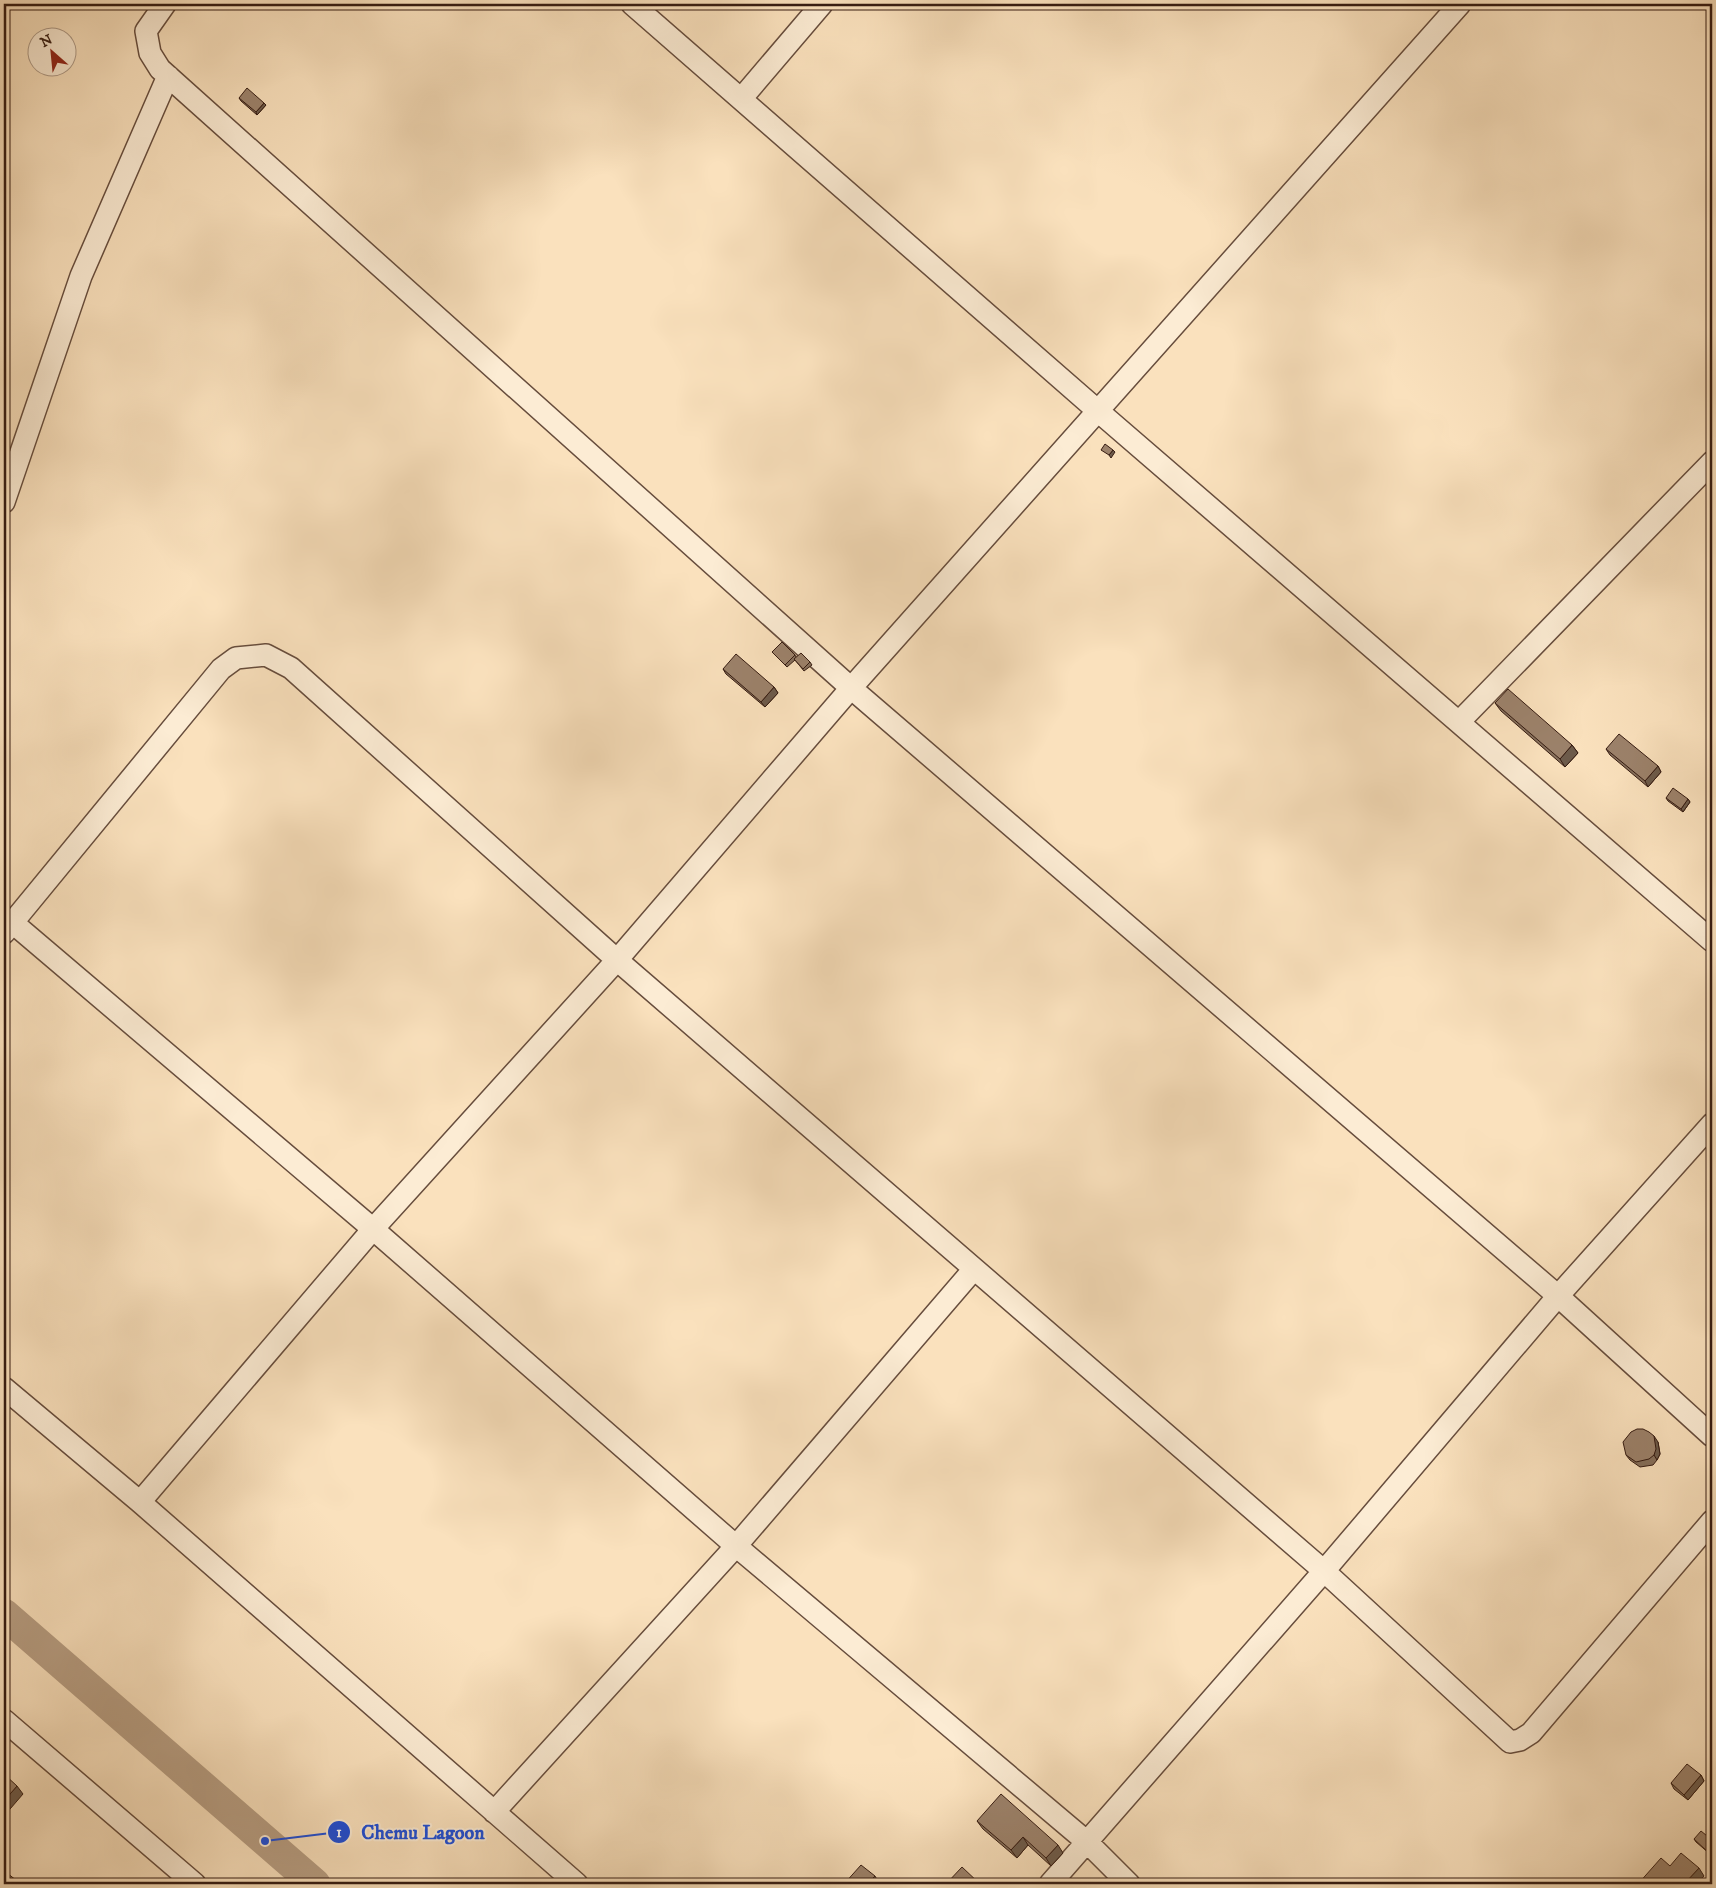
<svg xmlns="http://www.w3.org/2000/svg" width="1716" height="1888" font-family="'IM FELL DW Pica',serif">
	<style>
		.lines { fill: none; stroke-linecap: round; stroke-linejoin: round }
		.river { stroke: #b79e83; stroke-width: 31 }
		.minor-casing { stroke: #674d3d; stroke-width: 24 }
		.minor { stroke: #fcecd4; stroke-width: 21 }
		.wall { fill: #86705c; stroke: #361c12 }
		.shaded-wall { fill: #6d5b4b; stroke: #361c12 }
		.building { fill: #9c826b; stroke: #361c12 }
		.leader { fill: none; stroke: #1d4ed8; stroke-width: 2 }
		.callout-dot { fill: #1d4ed8; stroke: #fcecd4; stroke-width: 2 }
		.mark-label { font-size: 15px; text-anchor: middle; font-weight: bold; fill: #fff }
		.callout-label { font-size: 20px; text-anchor: middle; font-weight: bold; fill: #1d4ed8; stroke: #fcecd4; stroke-width: 4; stroke-linejoin: round; paint-order: stroke }
	</style>
	<rect width="100%" height="100%" fill="#fae1bd"/>
	<filter id="stains"><feTurbulence type="fractalNoise" baseFrequency=".004" numOctaves="4"/><feColorMatrix values="0 0 0 0 .2 0 0 0 0 .09 0 0 0 0 .02 0 0 0 .5 -.17"/></filter>
	<radialGradient id="worn" r=".72"><stop offset=".6" stop-color="#630" stop-opacity="0"/><stop offset="1" stop-color="#630" stop-opacity=".3"/></radialGradient>
	<g class="lines">
		<path class="river" d="M4,1614L315,1884"/>
		<g class="minor-casing">
			<path id="minor" d="M165,4L146,31L150,53L160,69L851,688L1558,1296L1712,1436
				M632,4L1098,411L1712,941
				M741,99L822,4
				M4,502L81,276L168,76
				M1459,722L1712,462
				M13,923L373,1229L736,1546L1087,1842L1129,1884
				M4,933L221,669L236,658L266,655L291,668L617,960L1324,1571L1510,1742L1520,1740L1531,1733L1712,1521
				M4,1388L140,1502L577,1884
				M140,1502L373,1229L617,960L851,688L1460,4
				M4,1720L195,1884
				M494,1812L736,1546L974,1269
				M1050,1884L1324,1571L1558,1296L1712,1124"/>
		</g>
		<use href="#minor" class="minor"/>
	</g>
	<path class="wall" d="M239,98L266,105L257,115L241,101Z
		M772,652L795,655L796,657L810,662L812,665L804,671L795,660L787,667Z
		M723,669L774,687L778,693L765,707L726,674Z
		M1495,703L1572,745L1578,753L1565,767L1501,711Z
		M1606,749L1658,766L1661,772L1648,787L1610,755Z
		M1666,798L1688,799L1690,802L1683,812L1668,801Z
		M1658,1442L1660,1454L1657,1460L1653,1465L1640,1467L1630,1460L1626,1455Z
		M1701,1775L1704,1781L1688,1800L1674,1789L1671,1783Z
		M977,1821L1063,1853L1051,1866L1028,1845L1017,1858L983,1829Z
		M1694,1839L1712,1840V1852L1710,1854L1696,1842Z"/>
	<path class="shaded-wall" d="M264,103L266,105L257,115L256,112Z
		M1113,450L1115,452L1111,458L1109,455Z
		M774,687L778,693L765,707L761,702Z
		M1572,745L1578,753L1565,767L1560,759Z
		M1658,766L1661,772L1648,787L1645,781Z
		M1688,799L1690,802L1683,812L1681,809Z
		M1654,1436L1658,1442L1660,1454L1657,1460L1654,1455Z
		M1701,1775L1704,1781L1688,1800L1684,1795Z
		M17,1786L23,1794L4,1816V1801Z
		M1023,1837L1028,1845L1017,1858L1011,1850Z
		M1058,1845L1063,1853L1051,1866L1046,1858Z
		M1712,1847V1852L1710,1854L1708,1852Z
		M1699,1868L1704,1876L1697,1884H1684Z
		M875,1876L878,1881L876,1884H867Z"/>
	<path class="building" d="M247,88L264,103L256,112L239,98Z
		M1105,444L1113,450L1109,455L1101,450Z
		M782,642L795,655L785,665L772,652Z
		M801,653L810,662L803,669L794,659Z
		M736,654L774,687L761,702L723,669Z
		M1508,689L1572,745L1560,759L1495,703Z
		M1619,734L1658,766L1645,781L1606,749Z
		M1673,788L1688,799L1681,809L1666,798Z
		M1637,1429H1643L1649,1432L1654,1436L1656,1449L1654,1455L1649,1459L1636,1462L1626,1455L1623,1442L1631,1432Z
		M1687,1764L1701,1775L1684,1795L1671,1783Z
		M4,1774L17,1786L4,1801Z
		M1001,1794L1058,1845L1046,1858L1023,1837L1011,1850L977,1821Z
		M1712,1804V1815L1707,1810Z
		M1701,1831L1712,1840V1847L1708,1852L1694,1839Z
		M1681,1853L1699,1868L1684,1884H1638L1661,1858L1670,1866Z
		M861,1865L875,1876L867,1884H844Z
		M962,1867L980,1884H946Z
		M7,1873L21,1884H4V1877Z"/>
	<path class="leader" d="M265 1841L339 1832"/>
	<g class="callout-dot">
		<circle cx="265" cy="1841" r="5"/>
		<circle cx="339" cy="1832" r="12"/>
	</g>
	<g class="mark-label">
		<text x="339" y="1837">1</text>
	</g>
	<g class="callout-label">
		<text x="423" y="1839">Chemu Lagoon</text>
	</g>
	<rect width="1716" height="1888" fill="none" stroke="#fae1bd" stroke-width="20"/>
	<rect x="5" y="5" width="1706" height="1878" fill="none" stroke="#361c12" stroke-width="2.5"/>
	<rect x="10" y="10" width="1696" height="1868" fill="none" stroke="#361c12"/>
	<g transform="translate(52 52) rotate(333)"><circle r="24" fill="#fcecd4" stroke="#ad9986"/>
	<path d="M0-4L9 19L0 12L-9 19Z" fill="#8f2418"/>
	<text y="-8" font-size="14" font-weight="bold" text-anchor="middle" fill="#361c12">N</text>
	</g>
	<rect width="100%" height="100%" filter="url(#stains)"/>
	<rect width="100%" height="100%" fill="url(#worn)"/>
</svg>
